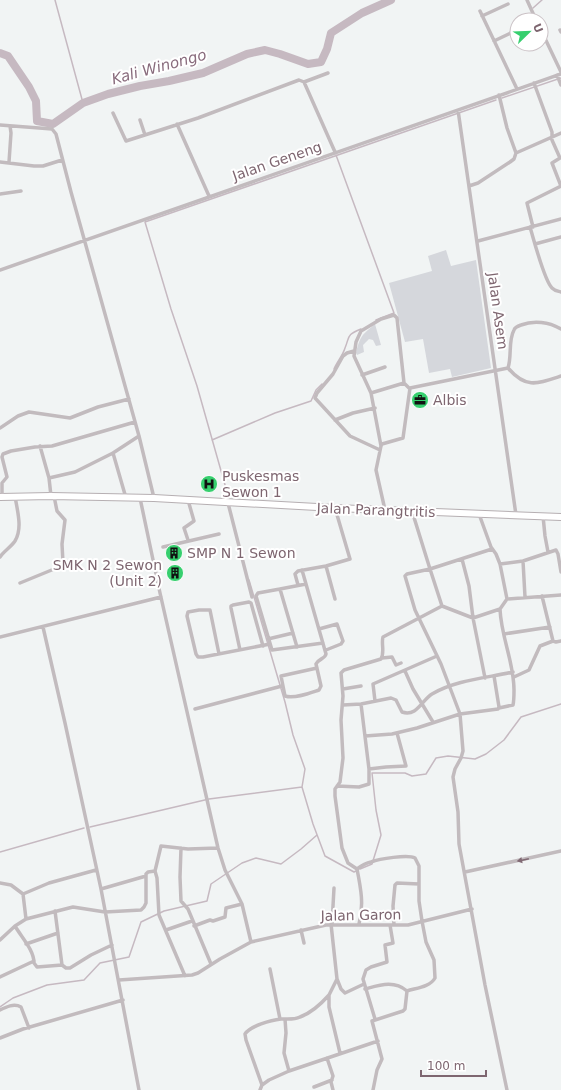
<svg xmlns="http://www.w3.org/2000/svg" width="561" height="1090" font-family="'DejaVu Sans',sans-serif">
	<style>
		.green { fill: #d5d7dc }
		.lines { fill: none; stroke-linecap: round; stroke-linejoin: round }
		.stream { stroke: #c6b9c1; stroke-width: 1.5 }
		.river { stroke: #c6b9c1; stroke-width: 8 }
		.primary-casing { stroke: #b6afb2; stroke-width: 8 }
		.street { stroke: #c2bbbe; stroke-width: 3.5 }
		.primary { stroke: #fff; stroke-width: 6 }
		.oneway { fill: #816a74 }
		.labels { text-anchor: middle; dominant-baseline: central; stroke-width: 4; stroke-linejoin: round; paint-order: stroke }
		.street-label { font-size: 14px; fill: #7e6670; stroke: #fff }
		.poi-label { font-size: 14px; fill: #7e6670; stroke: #fff; text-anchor: start }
		.water-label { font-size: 15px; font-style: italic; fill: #896c7d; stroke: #fff }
	</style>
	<rect width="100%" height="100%" fill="#f1f4f4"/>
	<path class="green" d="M446,250L451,266L476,260L491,368L452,377L450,369L429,373L423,339L405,342L389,283L432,271L428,256Z
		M375,324L381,345L376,346L373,340L369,339L363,345L364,352L357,355L356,353C360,336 362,335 375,324Z"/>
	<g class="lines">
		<path class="stream" d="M55,0L83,103
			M533,8L542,0
			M502,98L561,78
			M336,155L394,313L376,320
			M334,369C337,362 343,355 345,348C350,336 346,335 361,329
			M212,440L275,413L311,401L316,390L322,384
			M229,499L197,386L171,309L145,222L496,100
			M249,580L285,702L293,735L305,769L302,787L313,824L325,856L354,872L356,871
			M90,827L209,799L302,787
			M0,852L84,828
			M360,869L372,864L381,835L376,810L372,773H405L412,776L426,774L436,758L448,756L475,759L486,754L504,740L521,717L561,704
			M0,1007L13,998L47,985L84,980L100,963L129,957L141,922L164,911L207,901L211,884L242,863L256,858L281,864L301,849L317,835"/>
		<path class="river" d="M0,53L8,56L29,87L36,101L37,121L53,124L83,103L108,94L140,86L169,81L203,73L247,54L265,50L280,54L308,64L321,62L327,49L331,33L362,13L391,0"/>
		<g class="primary-casing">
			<path id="primary" d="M0,497L51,496L154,498L335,508L561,517"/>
		</g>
		<path class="street" d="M527,0L536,20
			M480,11L517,89
			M482,16L508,4
			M541,30L561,72
			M560,30L561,32
			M494,41L517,30
			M557,75L561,85
			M304,82L328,73
			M534,83L552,132V140L560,158L552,163L561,186
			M499,95L507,128L516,153
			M458,110L516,515
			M113,113L126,141L198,118L299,80L304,82L335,152
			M140,120L145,135
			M177,124L209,196
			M0,125L52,129L56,134L71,192L139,436L154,498
			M0,162L34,166H43L62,160
			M9,162L11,133L10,126
			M469,186L478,183L510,162L514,159L516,153L561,133
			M0,194L21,191
			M530,227C534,240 544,280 552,288C555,291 558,291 561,292
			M533,227L527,203L561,186
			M478,241L561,219
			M535,244L561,237
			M0,270L561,74
			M354,351L347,353L343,356L333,374L317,393L315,398L350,436L380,450
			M508,368C512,356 508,341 514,330C515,327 518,326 521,325C534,320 549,322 561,329
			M508,368C526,389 537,384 561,376
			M362,375L385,367
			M371,393L404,383
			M335,420L353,413L375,408
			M0,428L18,416L29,412L70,418L98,407L129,399
			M40,446L49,478L51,496
			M381,446L371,393L354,356L356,342L361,331L381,319L394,315L397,318L404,383L410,389
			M113,453L126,498
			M49,478L75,472L113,453L139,436
			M2,497V483L7,477L2,457L3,454L11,451L35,447L52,446L135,422
			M140,498L160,593L218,848L225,870L242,904L251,942
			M228,503L252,597
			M385,510L376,470L381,446L382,444L403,438L410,388L508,368
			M412,511L430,569L492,549
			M479,514L491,547L496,554L500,564L507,599L500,609L473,618L442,606L430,569L407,574L405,576L415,610L441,664L460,714L463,751L461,758L455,769L453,777L458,812L459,844L485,985L507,1090
			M543,516L545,536L548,552
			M188,540L184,528L194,521L188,500
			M163,547L219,534
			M0,557C4,551 11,547 15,541C23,528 17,510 15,496
			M462,559L469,586L473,618L485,678
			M523,561L525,597
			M500,564L523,561L556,550L558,554L561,572
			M326,566L335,599
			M302,570L326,654C325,659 318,659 316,664L321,686L319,690C310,693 295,699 285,696L281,676L317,668
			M20,583L59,567L63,563L62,544L65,520L57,511L54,496
			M298,585L295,574L298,571L326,566L350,559L335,508
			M280,589L258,593L256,596L272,650L323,643
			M542,596L553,641L556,642L561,641
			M507,599L561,595
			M43,627L65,723L101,889L139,1090
			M319,629L337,624L343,641L341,644L326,650
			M504,634L550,627
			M0,637L161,597
			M268,639L293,633
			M297,647L280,589L306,584
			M240,650L231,608V606L233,605L249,602L251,603L263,646
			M219,654L210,610H199L188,612L187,616L196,654L198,657H203L270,644
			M382,658L392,657L396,665L401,663
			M405,671L413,689L433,722
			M514,677L529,670L540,646L553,641
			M343,689L361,686
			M375,701L373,684L437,656
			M343,705L361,704L391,698L396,700L402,712C417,717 422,700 432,694C456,680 486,678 513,672
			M499,708L513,705C514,701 514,695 514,690C514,662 501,637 500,609
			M195,709L282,686
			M365,736L392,734L417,728L460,714L498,709L499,707L494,676
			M369,769L386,767L406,766L397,733
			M337,786L359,787L369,784V769L361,704
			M181,848L180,877L181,901L188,909L211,964
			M357,869C361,866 366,863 371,862C379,859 408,854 415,858L419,866V901L422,921L426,942L434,960L435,978C430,987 416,988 407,991L405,1009L403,1011L372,1021L382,1059L377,1070L373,1090
			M155,871L157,878L159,915L185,976
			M465,872L561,851
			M0,883L11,885L23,894L49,883L96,870
			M101,889L146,876
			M23,894L26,919
			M55,911L62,965
			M331,924L337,979L329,995V1007L340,1053
			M332,924L334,888
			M359,924C364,905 361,889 357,869L348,863L342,848L335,796V789L340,782L343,758L341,720L343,696L341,673L344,670L381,659C385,652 381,644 383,637L442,606
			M394,925L393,906L395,885L397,883L419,884
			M15,926C22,938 34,950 34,963L37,967L62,965L66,968H70L91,955L112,945
			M194,926L210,920L213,921L225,917L226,908L242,904
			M166,930L192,921
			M301,930L304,943
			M0,940L15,926L26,919L69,908L73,907L105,912L141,910L144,907L146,903V874L148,872L155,871L161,846L188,849L218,848
			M26,944L58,933
			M270,969L280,1019
			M0,977L34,961
			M337,979L341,989L345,993L364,984
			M119,980L192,975L198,973L220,959L251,942L326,925H408L472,909
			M365,989C380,985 394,980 407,991
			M0,1010C6,1007 14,1003 21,1007L29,1028
			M285,1019L286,1033L284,1053L289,1071
			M375,1019L363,979L366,970L371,967L387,962L385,945L393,943L390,925
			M0,1038L23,1029L123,1000
			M327,1058L333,1076L331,1082L333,1090
			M262,1085L246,1040L245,1034C250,1026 271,1020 281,1019C288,1019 294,1020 300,1017C311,1013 321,1004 329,995
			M314,1087L332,1080
			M260,1090L262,1085L269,1080L289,1071L378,1041"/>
		<use href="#primary" class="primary"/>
	</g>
	<defs><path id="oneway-solid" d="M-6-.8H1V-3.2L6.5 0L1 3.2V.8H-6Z"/></defs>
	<use class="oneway" href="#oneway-solid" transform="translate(523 860) rotate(168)"/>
	<defs>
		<g id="office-disc" transform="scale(0.9)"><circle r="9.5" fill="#36cf6e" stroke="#fff"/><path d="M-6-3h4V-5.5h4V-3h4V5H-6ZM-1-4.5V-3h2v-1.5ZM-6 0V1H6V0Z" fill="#111"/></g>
		<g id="hospital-disc" transform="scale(0.9)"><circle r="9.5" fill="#36cf6e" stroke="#fff"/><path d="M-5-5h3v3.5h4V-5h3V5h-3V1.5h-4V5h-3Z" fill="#111"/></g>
		<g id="building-disc" transform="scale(0.9)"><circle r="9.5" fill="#36cf6e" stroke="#fff"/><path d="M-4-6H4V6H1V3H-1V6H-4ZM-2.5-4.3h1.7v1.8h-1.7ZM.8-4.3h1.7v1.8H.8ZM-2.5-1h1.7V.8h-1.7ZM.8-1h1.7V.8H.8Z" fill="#111"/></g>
	</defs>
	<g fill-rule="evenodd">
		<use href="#office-disc" x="420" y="400"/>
		<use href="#hospital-disc" x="209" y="484"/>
		<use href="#building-disc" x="174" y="553"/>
		<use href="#building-disc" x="175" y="573"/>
	</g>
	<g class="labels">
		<g class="street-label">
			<text transform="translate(277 161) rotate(-19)">Jalan Geneng</text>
			<text transform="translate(498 311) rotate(82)">Jalan Asem</text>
			<text transform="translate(376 510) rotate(2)">Jalan Parangtritis</text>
			<text transform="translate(361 915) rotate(-1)">Jalan Garon</text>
		</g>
		<g class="poi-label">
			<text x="433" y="400">Albis</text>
			<text x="222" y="476">Puskesmas<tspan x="222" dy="16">Sewon 1</tspan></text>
			<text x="187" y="553">SMP N 1 Sewon</text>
			<text x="162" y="565" text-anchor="end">SMK N 2 Sewon<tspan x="162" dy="16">(Unit 2)</tspan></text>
		</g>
		<g class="water-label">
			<text transform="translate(159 67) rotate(-15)">Kali Winongo</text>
		</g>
	</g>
	<g transform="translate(529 32) rotate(67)"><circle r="19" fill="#ffffff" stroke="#cbc2c6"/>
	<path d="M0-3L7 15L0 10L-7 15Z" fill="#36cf6e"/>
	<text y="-6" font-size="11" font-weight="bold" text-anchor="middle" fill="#7e6670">U</text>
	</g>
	<path d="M421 1070v6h65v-6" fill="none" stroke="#7e6670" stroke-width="2"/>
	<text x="427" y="1070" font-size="12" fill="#7e6670" stroke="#ffffff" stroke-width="3" paint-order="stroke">100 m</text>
</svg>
